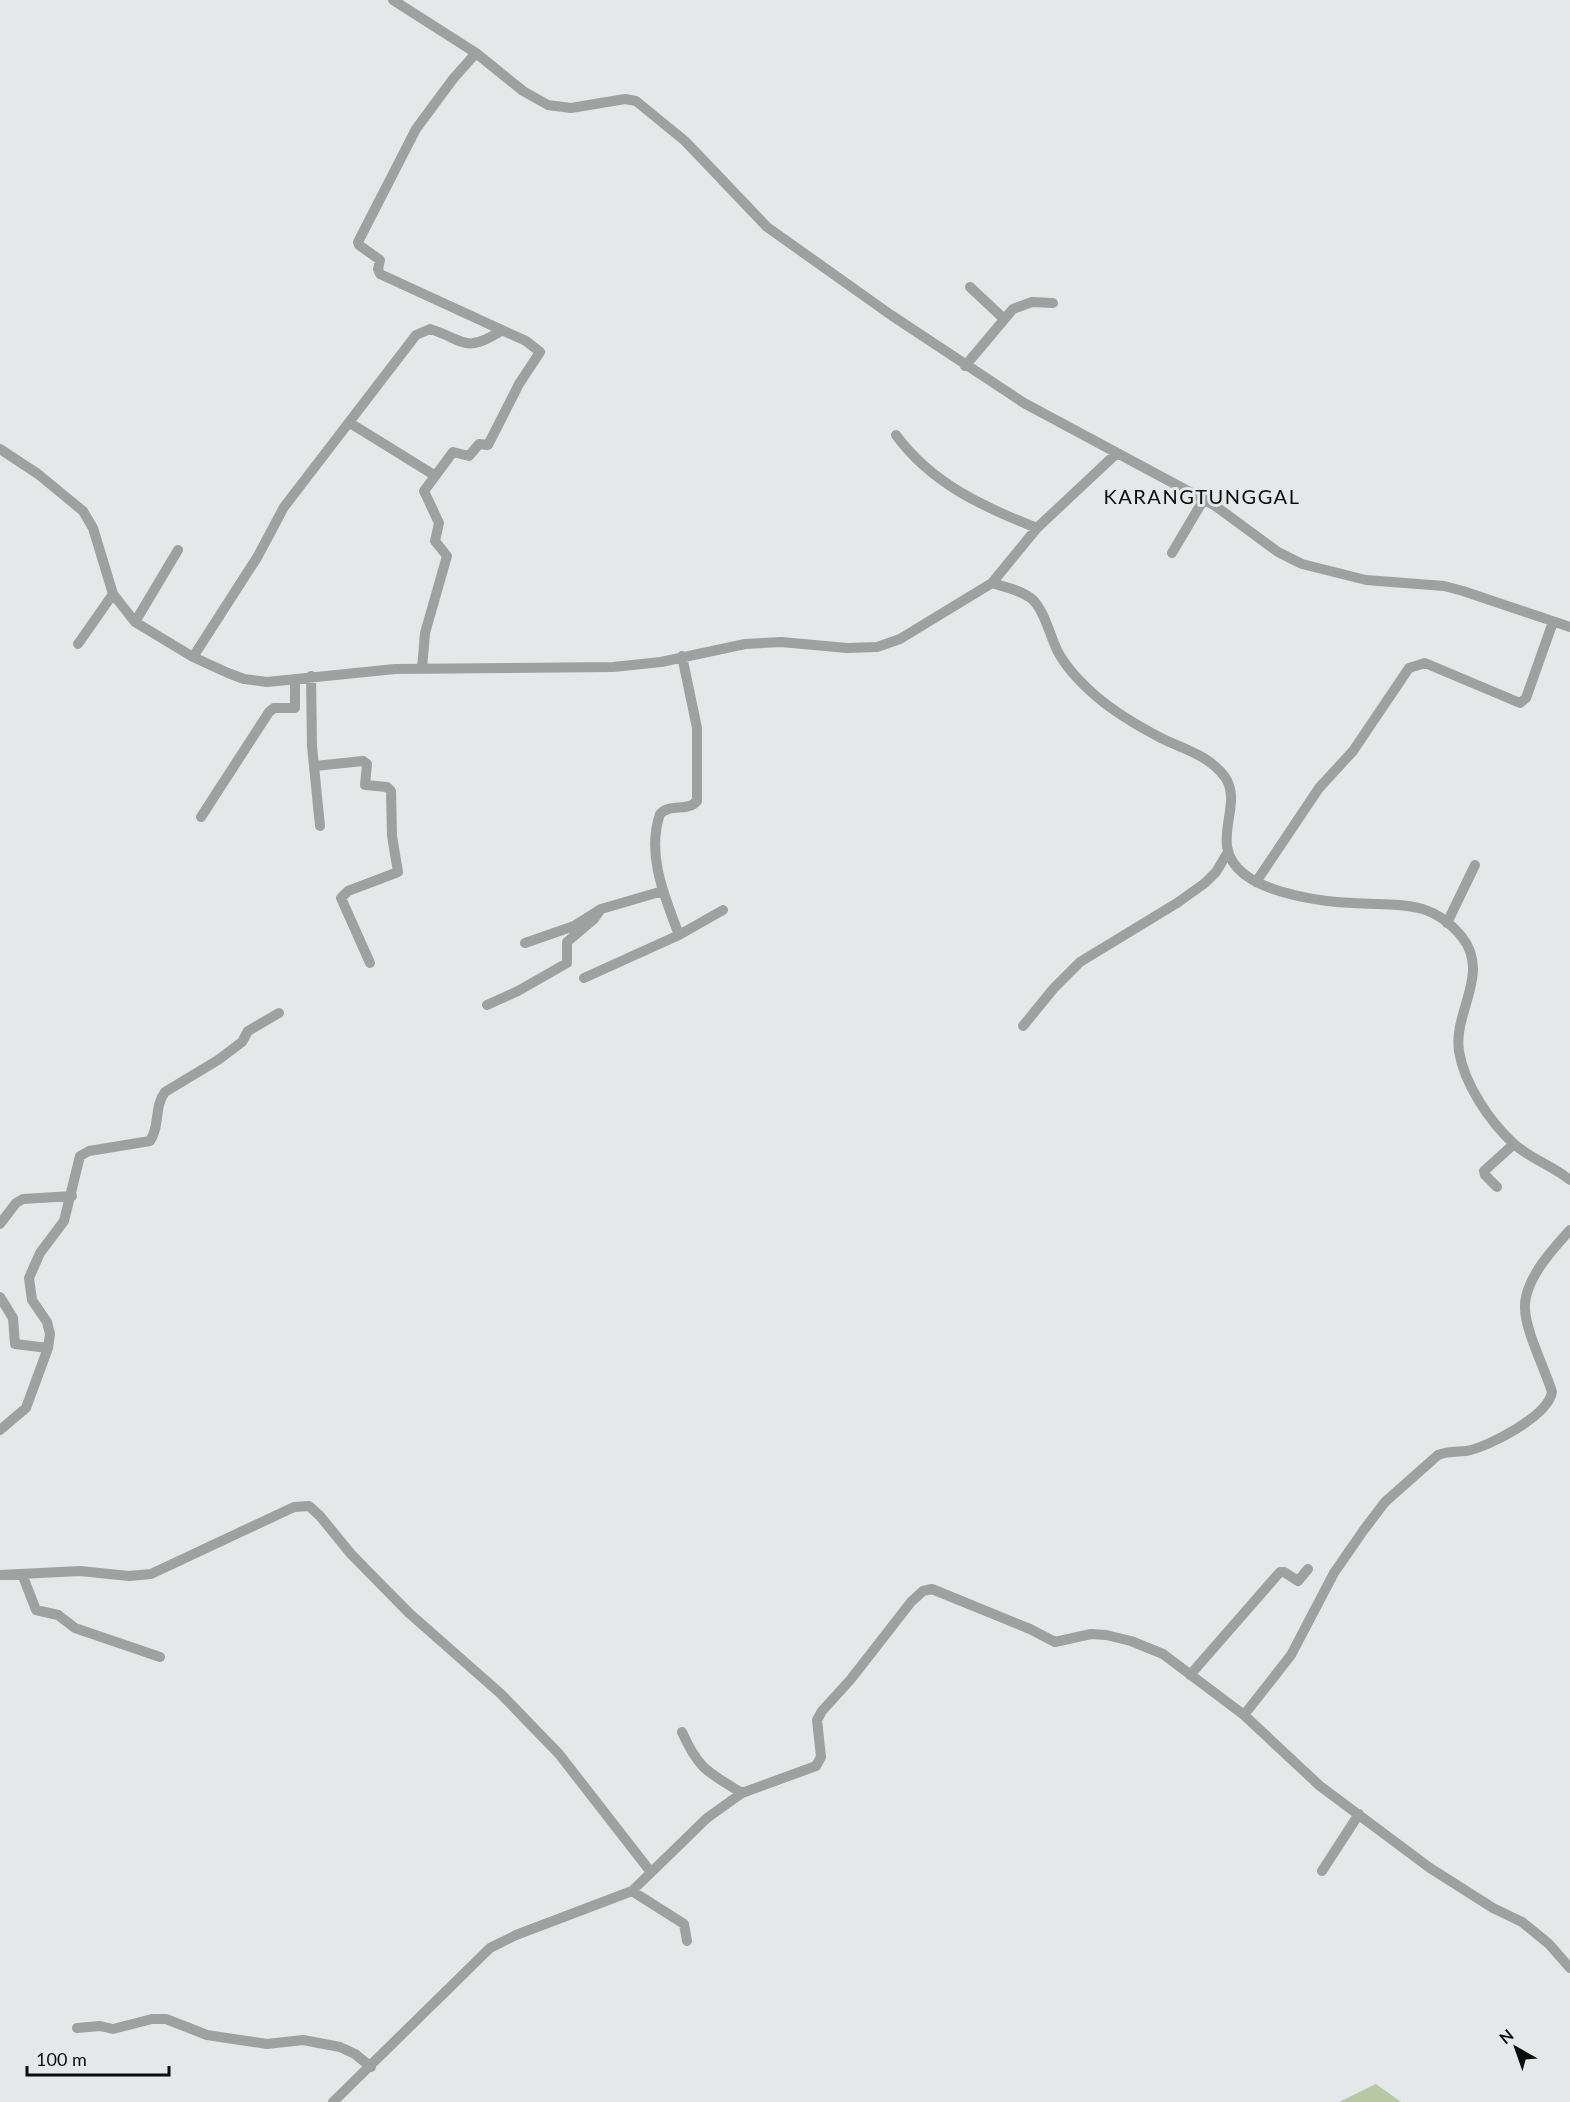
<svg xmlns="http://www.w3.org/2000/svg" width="1570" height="2102" font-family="Lato,sans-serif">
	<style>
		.green { fill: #b7c8a3 }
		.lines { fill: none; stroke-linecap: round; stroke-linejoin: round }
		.minor { stroke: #9fa1a1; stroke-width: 10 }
		.labels { text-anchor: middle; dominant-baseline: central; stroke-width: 6; stroke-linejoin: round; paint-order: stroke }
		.quarter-label { font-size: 20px; letter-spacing: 1.5px; fill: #0b0c0c; stroke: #e4e8e8 }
	</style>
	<rect width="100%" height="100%" fill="#e4e8e8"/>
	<path class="green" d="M1376,2084L1401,2102H1339Z"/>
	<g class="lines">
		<path class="minor" d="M393,0L476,53L523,91L548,105L571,108L625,99L636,101L685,141L767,227L891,315L1024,403L1214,505L1278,552L1302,564L1366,580L1444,586L1463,591L1570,627
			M970,287L1003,318
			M965,366L1013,309L1032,302L1053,303
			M350,423L434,475
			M896,435C931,483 983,507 1037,528
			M0,449L38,474L83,511L93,528L113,594L135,622L193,657L228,673L244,679L267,682L395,669L613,667L661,662L745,644L781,642L847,648L877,647L900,639L992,583L1037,528L1117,453
			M1172,553L1204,499
			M992,583C1005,587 1021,590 1032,599C1044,610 1050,635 1057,650C1066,668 1082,684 1097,697C1116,713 1138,726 1161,738C1183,749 1209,755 1225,777C1245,807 1206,844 1244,874C1269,894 1323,902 1353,903C1397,906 1430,898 1462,937C1491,974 1453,1012 1459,1051C1464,1084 1490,1122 1514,1144C1531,1159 1553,1166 1570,1180
			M135,622L178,550
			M78,644L113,594
			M193,657L258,556L284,507L416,335L430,329C465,340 464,354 501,331
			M422,669L425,633L447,556L435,541L439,523L424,491L453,452L469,456L479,444L488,445L519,384L540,352L526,341L380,274L378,269L380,260L359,245L358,242L416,129L453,79L476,53
			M311,676L312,746L320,826
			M315,766L363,761L367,764L365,785L387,787L391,791L392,836L398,872L348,891L341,898L370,963
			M201,817L269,712L274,708H295V679
			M1256,882L1319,788L1353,751L1409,668L1425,663L1520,703L1526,698L1553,622
			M1447,923L1475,865
			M679,935C665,897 646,855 660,814C670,803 688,812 697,801V728L682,656
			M525,943L574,926L601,909L663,891
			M584,978L679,935L723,910
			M487,1005L518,991L567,963V942L594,919L601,909
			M1023,1026L1054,988L1080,962L1177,903L1205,883L1216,872L1228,852
			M1497,1187L1485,1175L1484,1171L1514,1144
			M0,1224L16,1203L23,1199L72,1196
			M0,1297L13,1318L15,1344L48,1348
			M0,1430L26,1408L48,1348L50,1334L47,1322L32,1300L29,1278L40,1253L64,1221L80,1156L89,1151L150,1141C160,1127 154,1106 165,1092L218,1060L242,1042L248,1031L279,1013
			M22,1574L36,1610L58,1615L75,1628L160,1657
			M0,1575L80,1571L129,1576L151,1574L294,1507L309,1506L320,1516L351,1554L409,1613L501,1694L559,1754L650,1871
			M1190,1675L1280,1572H1284L1298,1581L1308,1569
			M1244,1715L1291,1655L1334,1573L1363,1531L1385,1502L1438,1455C1448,1451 1456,1452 1466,1451C1489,1447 1548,1416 1552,1392C1545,1369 1525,1330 1525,1308C1524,1280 1552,1250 1570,1230
			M682,1732C699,1770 708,1772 742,1793
			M1322,1871L1359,1814
			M632,1891L684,1924L687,1941
			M77,2028L100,2026L113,2029L152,2019H166L207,2035L267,2044L303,2040L340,2047L355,2054L371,2067
			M333,2102L490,1948L516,1935L632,1891L707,1818L742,1793L816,1766L821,1757L817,1720L822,1711L851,1679L911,1602L923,1591L932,1589L1030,1629L1055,1642L1091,1634L1106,1635L1131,1641L1163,1654L1244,1715L1320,1786L1430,1868L1493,1908L1522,1922L1549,1944L1570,1968"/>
	</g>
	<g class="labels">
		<g class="quarter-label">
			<text x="1202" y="496">KARANGTUNGGAL</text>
		</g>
	</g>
	<g transform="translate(1516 2048) rotate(320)" stroke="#e4e8e8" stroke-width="4.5" paint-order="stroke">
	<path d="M0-4.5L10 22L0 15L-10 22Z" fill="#0b0c0c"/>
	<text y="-9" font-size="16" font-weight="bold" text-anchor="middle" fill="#0b0c0c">N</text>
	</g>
	<path d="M27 2066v9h142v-9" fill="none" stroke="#0b0c0c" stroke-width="3"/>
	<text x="36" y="2066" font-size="18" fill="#0b0c0c" stroke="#e4e8e8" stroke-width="4.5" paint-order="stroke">100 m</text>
</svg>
